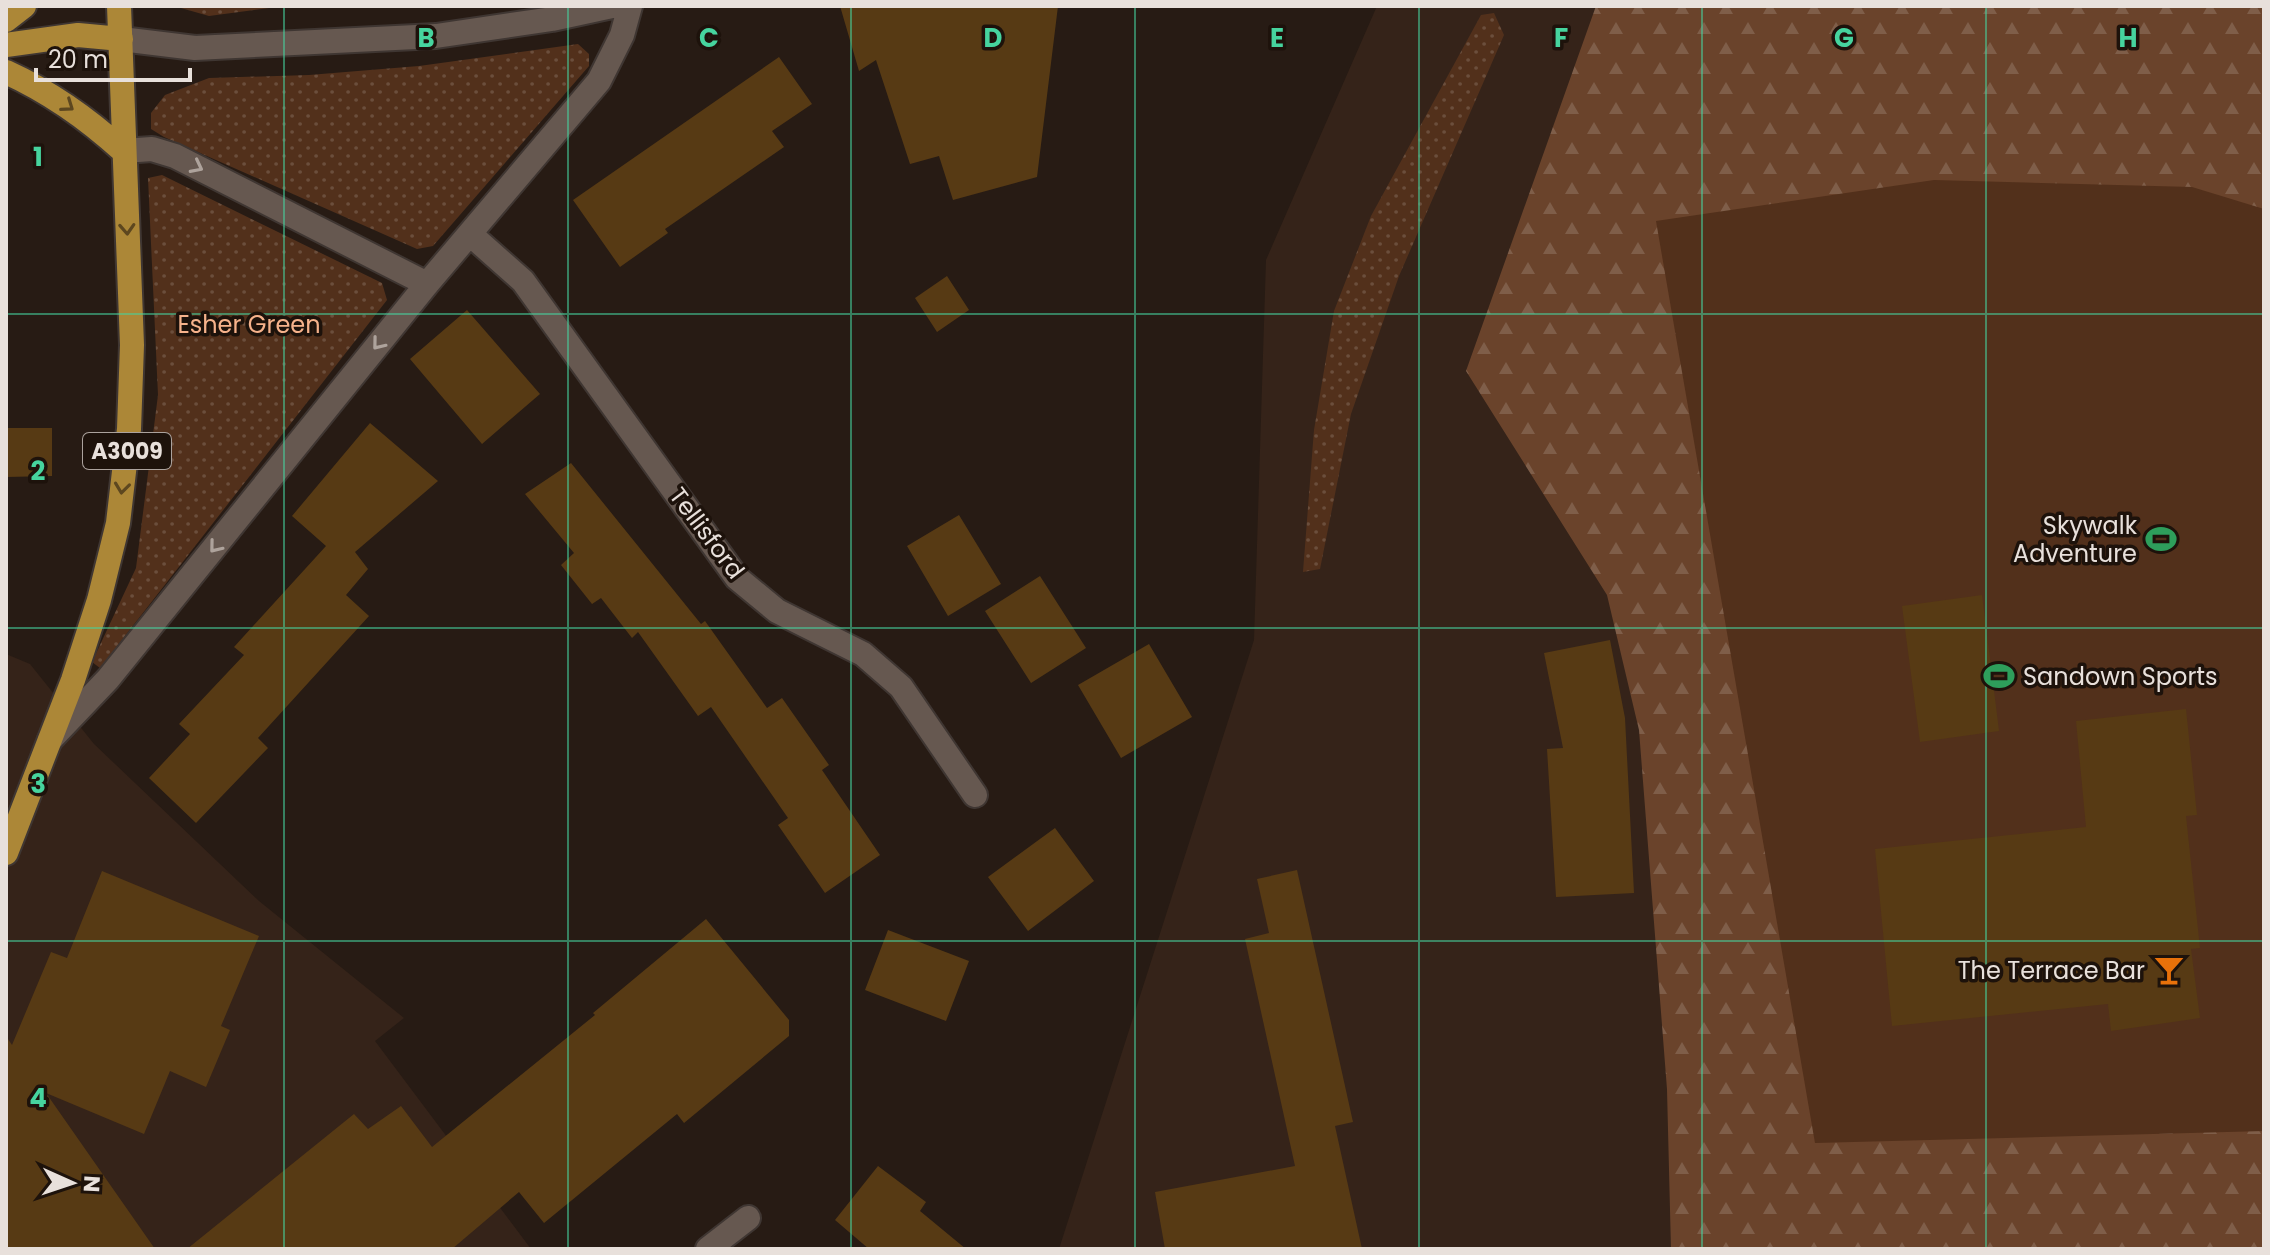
<svg xmlns="http://www.w3.org/2000/svg" width="2270" height="1255" font-family="Poppins,sans-serif">
	<style>
		.built { fill: #352319 }
		.grass { fill: url(#grass-dots) }
		.forest { fill: url(#forest-firs) }
		.pitch { fill: #52301b }
		.building { fill: #573a14 }
		.lines { fill: none; stroke-linecap: round; stroke-linejoin: round }
		.minor-casing { stroke: #3f3632; stroke-width: 28 }
		.major-casing { stroke: #3f3632; stroke-width: 28 }
		.minor { stroke: #665850; stroke-width: 24 }
		.major { stroke: #ac8737; stroke-width: 24 }
		.oneway { stroke: #5d471f }
		.oneway2 { stroke: #aea39c }
		.grid { fill: none; stroke: #46d49e; stroke-width: 2; stroke-opacity: 0.55 }
		.labels { text-anchor: middle; dominant-baseline: central; stroke-width: 7; stroke-linejoin: round; paint-order: stroke }
		.shield { fill: #1d120b; stroke: #aba29d; stroke-width: 2 }
		.shield-label { font-size: 22px; font-weight: bold; fill: #e8e0db }
		.park-label { font-size: 24px; fill: #f6b28b; stroke: #1d120b }
		.poi-label { font-size: 24px; fill: #e8e0db; stroke: #1d120b; text-anchor: end }
		.street-label { font-size: 24px; fill: #e8e0db; stroke: #1d120b }
		.grid-label { font-size: 26px; text-anchor: middle; font-weight: bold; fill: #46d49e; stroke: #1d120b; stroke-width: 7; stroke-linejoin: round; paint-order: stroke }
	</style>
	<defs>
		<pattern id="grass-dots" width="8" height="8" patternUnits="userSpaceOnUse" patternTransform="scale(2)"><rect width="8" height="8" fill="#52301b"/><path d="M2 2h.1M6 6h.1" fill="none" stroke="#6b4e3c" stroke-width="1.8" stroke-linecap="round"/></pattern>
		<pattern id="forest-firs" width="22" height="20" patternUnits="userSpaceOnUse" patternTransform="scale(2)"><rect width="22" height="20" fill="#6a432b"/><path d="M5 1l3.5 6h-7zM16 11l3.5 6h-7z" fill="#7f5e49"/></pattern>
	</defs>
	<rect width="100%" height="100%" fill="#271b14"/>
	<path class="built" d="M1377,6H2264V1249H1059L1254,640L1266,260Z
		M6,654L30,664L94,744L259,901L404,1018L375,1041L531,1249H6Z"/>
	<path class="grass" d="M174,6H284L209,16Z
		M1494,13L1504,35L1399,276L1351,414L1320,569L1303,572L1314,430L1334,311L1371,216L1481,15Z
		M578,44L589,54V66L433,246L417,249L164,137L151,129V113L165,95L209,78L309,75L419,66Z
		M162,175L382,283L387,300L100,668L92,662L136,568L158,395L148,178Z"/>
	<path class="forest" d="M1596,6H2264V1249H1671L1667,1089L1639,730L1607,595L1466,371Z"/>
	<path class="pitch" d="M1934,180L2192,187L2264,209V1131L1815,1143L1656,221Z"/>
	<path class="building" d="M840,6H1058L1037,177L953,200L939,156L910,164L876,60L859,71Z
		M779,57L812,104L772,131L784,147L665,229L668,233L620,267L573,200Z
		M947,276L969,310L937,332L915,298Z
		M467,310L540,394L482,444L410,359Z
		M370,423L438,481L355,552L368,569L346,595L369,616L258,738L268,748L196,823L149,778L190,734L179,724L244,655L234,647L326,546L292,516Z
		M6,428H52V476L6,477Z
		M571,463L701,624L705,621L767,708L782,698L829,765L822,770L880,855L825,893L778,825L788,818L711,707L698,716L638,632L632,638L601,598L592,604L561,565L574,553L525,494Z
		M959,515L1001,584L948,616L907,546Z
		M1040,576L1086,648L1031,683L985,611Z
		M1982,595L1999,731L1920,742L1902,606Z
		M1610,640L1625,718L1634,893L1556,897L1547,749L1563,748L1544,653Z
		M1149,644L1192,717L1121,758L1078,685Z
		M2186,709L2197,815L2186,816L2200,948L2191,949L2200,1018L2111,1031L2108,1004L1892,1026L1875,849L2086,827L2076,721Z
		M1055,828L1094,881L1028,931L988,877Z
		M1297,870L1353,1122L1335,1126L1362,1249H1165L1155,1192L1295,1166L1245,939L1269,933L1257,879Z
		M102,871L259,936L221,1026L230,1030L206,1087L170,1071L144,1134L46,1093L155,1249H6V1036L12,1045L51,952L67,958Z
		M706,919L789,1020V1036L684,1123L677,1114L544,1223L519,1192L452,1249H187L354,1114L368,1129L401,1106L432,1147L595,1015L593,1013Z
		M888,930L969,961L946,1021L865,990Z
		M878,1166L926,1202L920,1211L966,1249H869L835,1220Z"/>
	<g class="lines">
		<g class="minor-casing">
			<path id="minor" d="M121,39L195,48L436,36L552,19L612,6
				M123,151L152,149L175,156L427,284
				M470,234L523,281L737,578L777,611L863,654L901,687L975,795
				M50,740L108,679L427,284L599,81L622,35L630,6
				M708,1249L748,1218"/>
		</g>
		<g class="major-casing">
			<path id="major" d="M6,20L24,6
				M6,45L78,35L121,39
				M6,72C50,92 87,118 123,151
				M6,853L73,680L99,600L118,523L129,429L132,345L119,6"/>
		</g>
		<use href="#minor" class="minor"/>
		<use href="#major" class="major"/>
	</g>
	<defs><path id="oneway-chevron" d="M-2-3.5L2.5 0L-2 3.5" fill="none" stroke-width="1.6" stroke-linecap="round" stroke-linejoin="round" transform="scale(2)"/></defs>
	<g class="oneway">
		<use href="#oneway-chevron" transform="translate(68 106) rotate(35)"/>
		<use href="#oneway-chevron" transform="translate(127 229) rotate(87)"/>
		<use href="#oneway-chevron" transform="translate(122 488) rotate(97)"/>
	</g>
	<g class="oneway2">
		<use href="#oneway-chevron" transform="translate(197 167) rotate(27)"/>
		<use href="#oneway-chevron" transform="translate(378 344) rotate(129)"/>
		<use href="#oneway-chevron" transform="translate(215 547) rotate(129)"/>
	</g>
	<path class="grid" d="M284,6V1249M568,6V1249M851,6V1249M1135,6V1249M1419,6V1249M1702,6V1249M1986,6V1249M6,314H2264M6,628H2264M6,941H2264"/>
	<defs>
		<g id="stadium-bare" transform="scale(2.4)"><path d="M0-5a6.5 5 0 1 0 0 10a6.5 5 0 1 0 0-10ZM-3.5-1.8h7v3.6h-7Z" fill="#2e9e5b" stroke="#1d120b" stroke-width="2.5" paint-order="stroke"/></g>
		<g id="bar-bare" transform="scale(2.4)"><path d="M-6-5H6L.8 .8V4.5H3.5V6h-7V4.5H-.8V.8Z" fill="#e8710a" stroke="#1d120b" stroke-width="2.5" paint-order="stroke"/></g>
	</defs>
	<g fill-rule="evenodd">
		<use href="#stadium-bare" x="2161" y="539"/>
		<use href="#stadium-bare" x="1999" y="676"/>
		<use href="#bar-bare" x="2169" y="970"/>
	</g>
	<g class="labels">
		<rect class="shield" x="83" y="433" width="88" height="36" rx="6"/>
		<g class="shield-label">
			<text x="127" y="451">A3009</text>
		</g>
		<g class="park-label">
			<text x="249" y="324">Esher Green</text>
		</g>
		<g class="poi-label">
			<text x="2137" y="525">Skywalk<tspan x="2137" dy="28">Adventure</tspan></text>
			<text x="2023" y="676" text-anchor="start">Sandown Sports</text>
			<text x="2145" y="970">The Terrace Bar</text>
		</g>
		<g class="street-label">
			<text transform="translate(707 533) rotate(53)">Tellisford</text>
		</g>
	</g>
	<g class="grid-label">
		<text x="426" y="47">B</text>
		<text x="709" y="47">C</text>
		<text x="993" y="47">D</text>
		<text x="1277" y="47">E</text>
		<text x="1561" y="47">F</text>
		<text x="1844" y="47">G</text>
		<text x="2128" y="47">H</text>
		<text x="38" y="166">1</text>
		<text x="38" y="480">2</text>
		<text x="38" y="793">3</text>
		<text x="38" y="1107">4</text>
	</g>
	<rect width="2270" height="1255" fill="none" stroke="#e8e0db" stroke-width="16"/>
	<g transform="translate(72 1183) rotate(93)" stroke="#1d120b" stroke-width="6" paint-order="stroke">
	<path d="M0-6L14 30L0 20L-14 30Z" fill="#e8e0db"/>
	<text y="-12" font-size="22" font-weight="bold" text-anchor="middle" fill="#e8e0db">N</text>
	</g>
	<path d="M36 68v12h154v-12" fill="none" stroke="#e8e0db" stroke-width="4"/>
	<text x="48" y="68" font-size="24" fill="#e8e0db" stroke="#1d120b" stroke-width="6" paint-order="stroke">20 m</text>
</svg>
